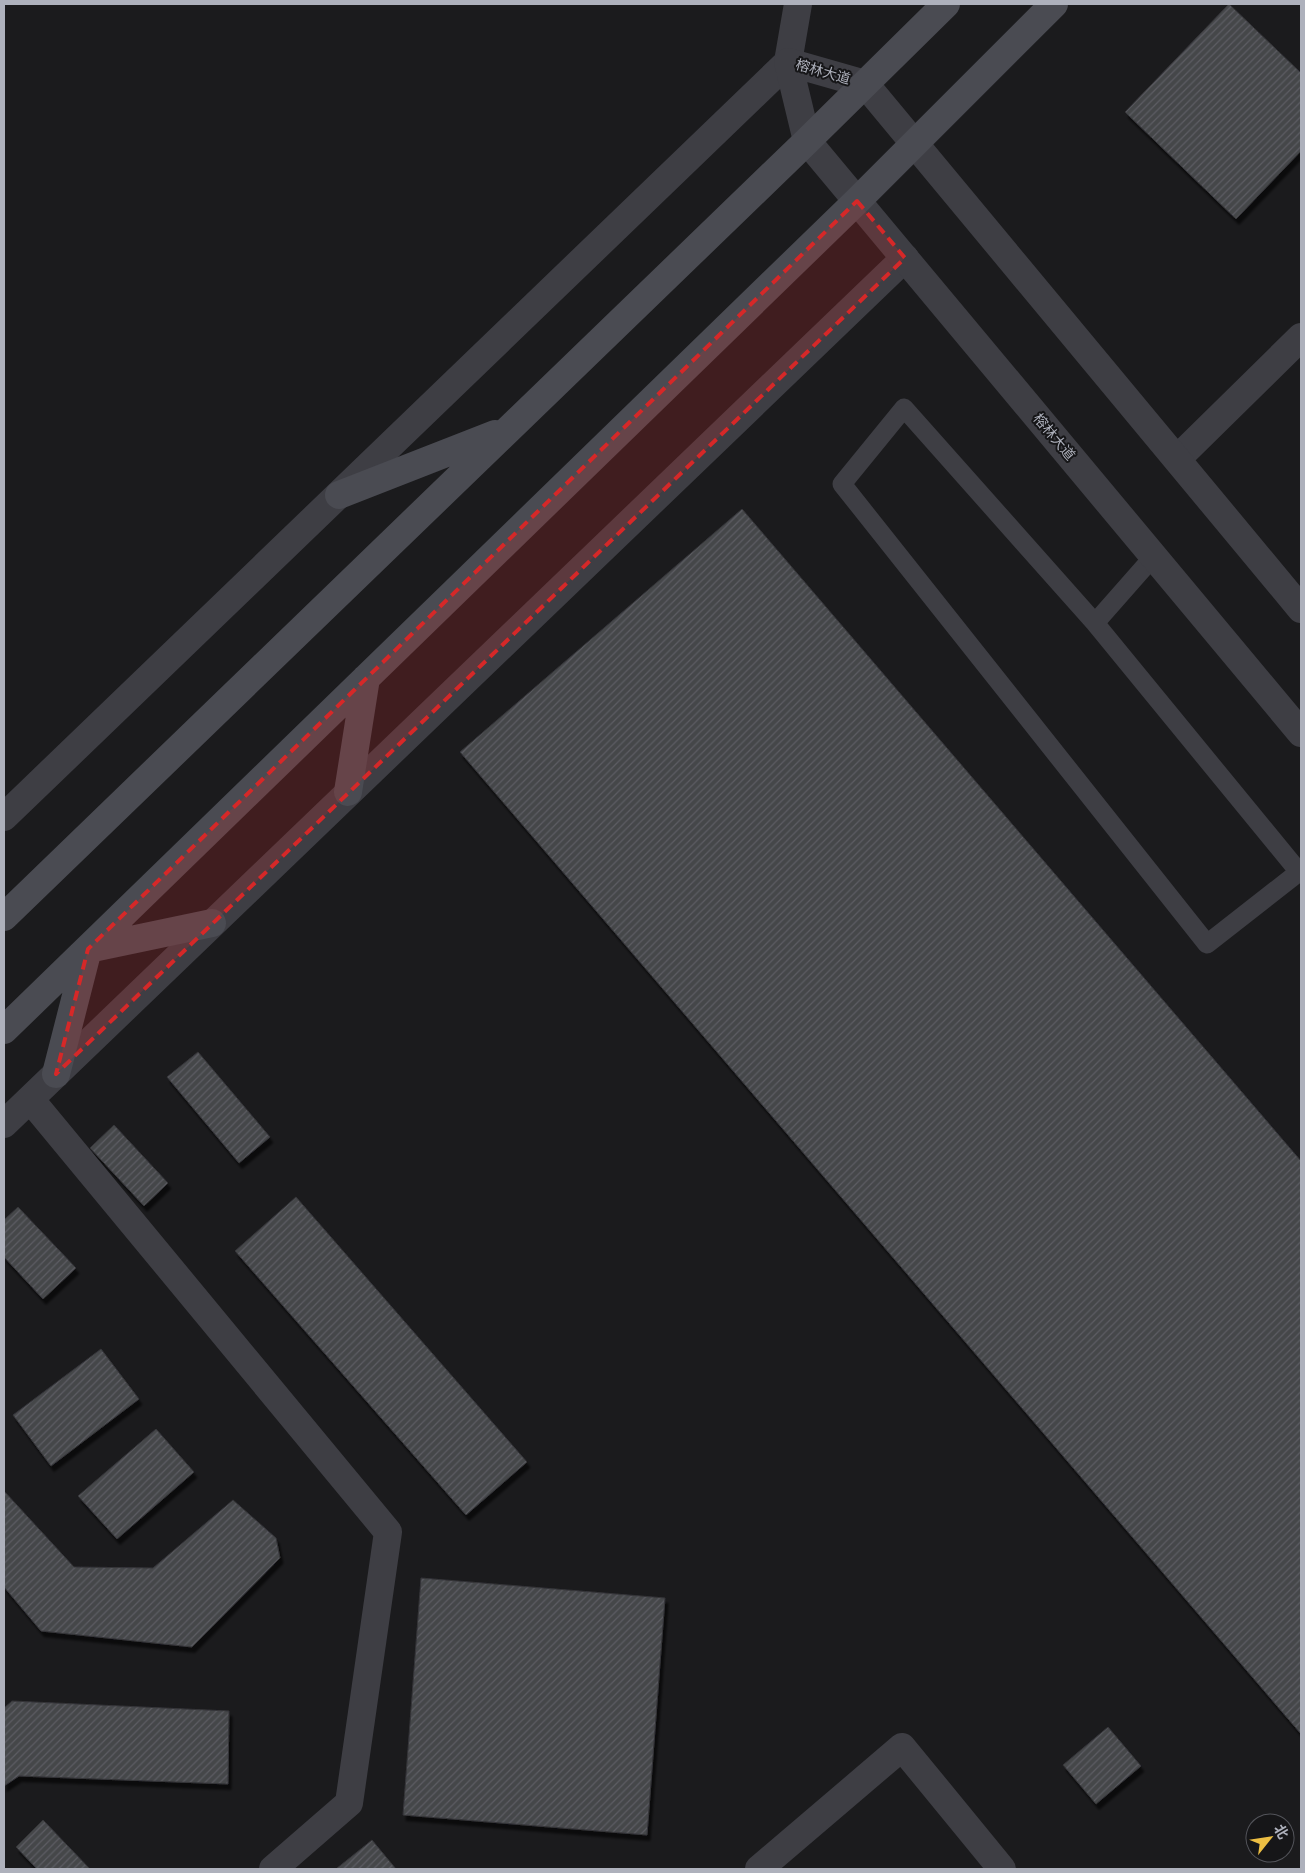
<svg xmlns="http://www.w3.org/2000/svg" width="1305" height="1873" font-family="Karla,'Noto Sans SC',sans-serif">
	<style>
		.building { fill: url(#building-hatch); stroke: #353539; filter: url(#shadow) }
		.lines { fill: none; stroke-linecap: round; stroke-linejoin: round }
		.service { stroke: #3e3e44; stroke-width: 19 }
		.minor { stroke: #3e3e44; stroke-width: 28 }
		.tertiary { stroke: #3e3e44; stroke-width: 28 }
		.secondary { stroke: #4a4b52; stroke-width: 28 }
		.marked { fill: #d62828; fill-opacity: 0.2; stroke: #d62828; stroke-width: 4; stroke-dasharray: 10 6; stroke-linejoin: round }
		.labels { text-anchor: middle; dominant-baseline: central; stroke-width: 4; stroke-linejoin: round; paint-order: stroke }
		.street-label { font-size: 14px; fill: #aeb1bc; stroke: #161618 }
	</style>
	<defs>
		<pattern id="building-hatch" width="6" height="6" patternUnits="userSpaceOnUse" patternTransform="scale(1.25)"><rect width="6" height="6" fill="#45464a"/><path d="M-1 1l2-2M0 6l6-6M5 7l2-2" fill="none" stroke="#5d5e62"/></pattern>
		<filter id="shadow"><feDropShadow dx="3" dy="5.5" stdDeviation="1" flood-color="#0009"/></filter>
	</defs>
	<rect width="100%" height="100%" fill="#1b1b1d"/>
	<path class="building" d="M1229,4L1301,73V151L1236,219L1125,112Z
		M742,509L1301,1161V1734L460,752Z
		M198,1052L270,1137L239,1163L167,1077Z
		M114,1125L168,1183L144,1206L90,1148Z
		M296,1197L527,1462L466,1515L235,1251Z
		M18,1207L76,1268L43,1299L4,1257V1220Z
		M101,1349L139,1399L51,1466L13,1415Z
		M156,1429L194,1472L117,1539L78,1496Z
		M4,1491L74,1567L153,1568L233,1500L276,1538L280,1558L192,1647L41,1631L4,1587Z
		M421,1578L665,1598L647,1835L403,1815Z
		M12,1701L229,1711L228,1784L19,1776L4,1786V1708Z
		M1108,1727L1141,1766L1096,1804L1063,1765Z
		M43,1820L90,1869H37L16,1847Z
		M372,1840L396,1869H336Z"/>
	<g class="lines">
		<path class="service" d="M1095,623L904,408L842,484L1207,944L1299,872L1095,623L1154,556"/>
		<path class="minor" d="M1178,458L1301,337
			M4,817L788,62L798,4
			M30,1099L388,1532L349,1803L273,1869
			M4,1124L905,258
			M759,1869L902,1747L1002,1869"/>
		<path class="tertiary" d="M1301,609L865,84L788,62L807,141L1301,733"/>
		<path class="secondary" d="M339,495L495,434
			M348,792L366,678
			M4,917L807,141L946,4
			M4,1030L857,201L1054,4
			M56,1074L88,949L212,923"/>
	</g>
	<path class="marked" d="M857,201L905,258L56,1074L88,949Z"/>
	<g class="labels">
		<g class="street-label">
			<text transform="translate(823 72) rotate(16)">榕林大道</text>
			<text transform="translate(1054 437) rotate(50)">榕林大道</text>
		</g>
	</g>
	<rect width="1305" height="1873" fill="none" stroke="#aeb1bc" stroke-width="10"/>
	<g transform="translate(1270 1838) rotate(60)"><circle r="24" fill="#161618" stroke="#53545a"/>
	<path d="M0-4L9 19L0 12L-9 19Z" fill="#ecbe43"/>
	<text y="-8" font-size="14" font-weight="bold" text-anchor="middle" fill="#aeb1bc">北</text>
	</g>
</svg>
